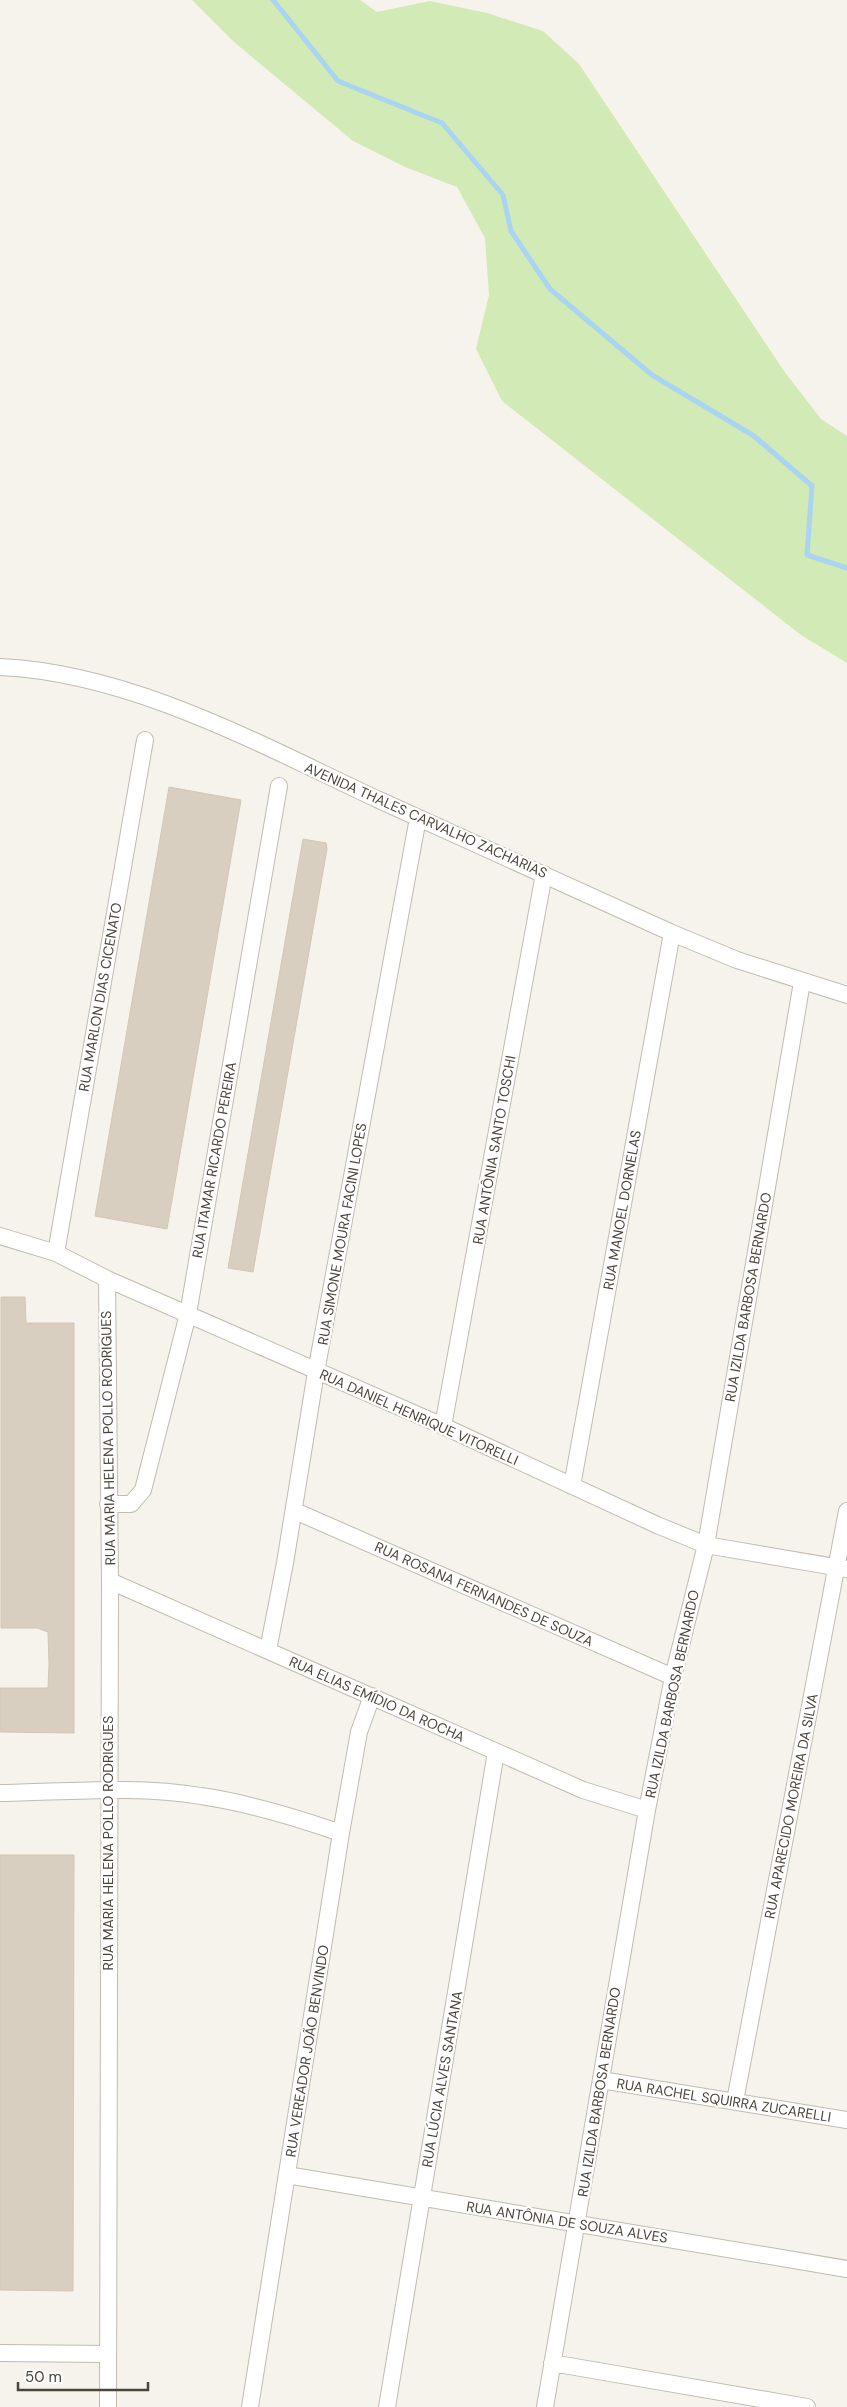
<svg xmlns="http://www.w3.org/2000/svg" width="847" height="2407" font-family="'DM Sans',sans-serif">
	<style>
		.green { fill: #d2eab5 }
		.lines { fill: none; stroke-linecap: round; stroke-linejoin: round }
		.stream { stroke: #a9d4f2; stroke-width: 5 }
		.building { fill: #d8cfc1; stroke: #d3c7b4 }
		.minor-casing { stroke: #c2bbae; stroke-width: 18 }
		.minor { stroke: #fff; stroke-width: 16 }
		.labels { text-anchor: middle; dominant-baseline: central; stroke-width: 4.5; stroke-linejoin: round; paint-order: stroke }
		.street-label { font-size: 14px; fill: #4b4439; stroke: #fff }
	</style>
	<rect width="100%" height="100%" fill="#f6f3ec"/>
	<path class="green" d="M192,0H360L377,12L430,1L487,13L543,31L579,64L784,371L821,419L847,436V663L801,635L502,401L476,349L489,295L485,238L457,187L405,167L353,141L234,42Z"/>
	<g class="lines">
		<path class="stream" d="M273,0L338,81L442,123L503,195L511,231L550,289L652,375L754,436L812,486L807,555L847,568"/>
	</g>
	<path class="building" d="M169,787L241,800L167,1229L95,1216Z
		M303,839L326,843L327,849L253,1272L228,1268Z
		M1,1297H25L26,1323H74V1733L0,1732V1688H48L49,1664L48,1632L37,1628H1Z
		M0,1855H74L73,2291L0,2290Z"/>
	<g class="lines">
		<g class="minor-casing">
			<path id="minor" d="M0,667C132,673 261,745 379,800C477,845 575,888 672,933L737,960L847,995
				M0,1236L56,1253L107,1279L443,1426L657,1525L706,1545L847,1569
				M56,1253L145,740
				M107,1279L110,1581L108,2407
				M443,1426L544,874
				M572,1486L672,933
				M108,1504H131L143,1490L188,1314L279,786
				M295,1511L673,1677
				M110,1581L583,1790L647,1810
				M268,1650L285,1563L316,1372L418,818
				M0,1793C66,1792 136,1785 201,1796C249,1803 295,1817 341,1833
				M601,2080L847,2120
				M735,2101L847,1511
				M287,2175L847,2269
				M0,2353L108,2354
				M552,2363L807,2407
				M250,2407L341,1833L359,1732L372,1696
				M387,2407L496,1752
				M545,2407L647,1810L673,1677L706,1545L802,982"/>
		</g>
		<use href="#minor" class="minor"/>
	</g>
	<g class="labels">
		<g class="street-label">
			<text transform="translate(426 820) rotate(24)">AVENIDA THALES CARVALHO ZACHARIAS</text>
			<text transform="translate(100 997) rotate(-80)">RUA MARLON DIAS CICENATO</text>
			<text transform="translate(494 1150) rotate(-80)">RUA ANTÔNIA SANTO TOSCHI</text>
			<text transform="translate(214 1160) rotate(-80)">RUA ITAMAR RICARDO PEREIRA</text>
			<text transform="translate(622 1210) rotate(-80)">RUA MANOEL DORNELAS</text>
			<text transform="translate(342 1234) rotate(-80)">RUA SIMONE MOURA FACINI LOPES</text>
			<text transform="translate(748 1297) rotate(-80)">RUA IZILDA BARBOSA BERNARDO</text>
			<text transform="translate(419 1417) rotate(24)">RUA DANIEL HENRIQUE VITORELLI</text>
			<text transform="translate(108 1438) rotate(-91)">RUA MARIA HELENA POLLO RODRIGUES</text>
			<text transform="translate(484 1594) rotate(24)">RUA ROSANA FERNANDES DE SOUZA</text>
			<text transform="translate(672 1694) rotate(-78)">RUA IZILDA BARBOSA BERNARDO</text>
			<text transform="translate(377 1699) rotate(24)">RUA ELIAS EMÍDIO DA ROCHA</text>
			<text transform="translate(791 1806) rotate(-79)">RUA APARECIDO MOREIRA DA SILVA</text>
			<text transform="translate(108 1843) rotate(-90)">RUA MARIA HELENA POLLO RODRIGUES</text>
			<text transform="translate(307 2051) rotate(-81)">RUA VEREADOR JOÃO BENVINDO</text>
			<text transform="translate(442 2079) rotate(-80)">RUA LÚCIA ALVES SANTANA</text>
			<text transform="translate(599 2092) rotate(-81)">RUA IZILDA BARBOSA BERNARDO</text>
			<text transform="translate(724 2100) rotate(9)">RUA RACHEL SQUIRRA ZUCARELLI</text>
			<text transform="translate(567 2222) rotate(9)">RUA ANTÔNIA DE SOUZA ALVES</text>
		</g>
	</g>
	<path d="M18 2382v8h130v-8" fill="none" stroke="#4b4439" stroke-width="2.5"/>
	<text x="25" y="2382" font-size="15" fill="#4b4439" stroke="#ffffff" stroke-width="4" paint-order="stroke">50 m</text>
</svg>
